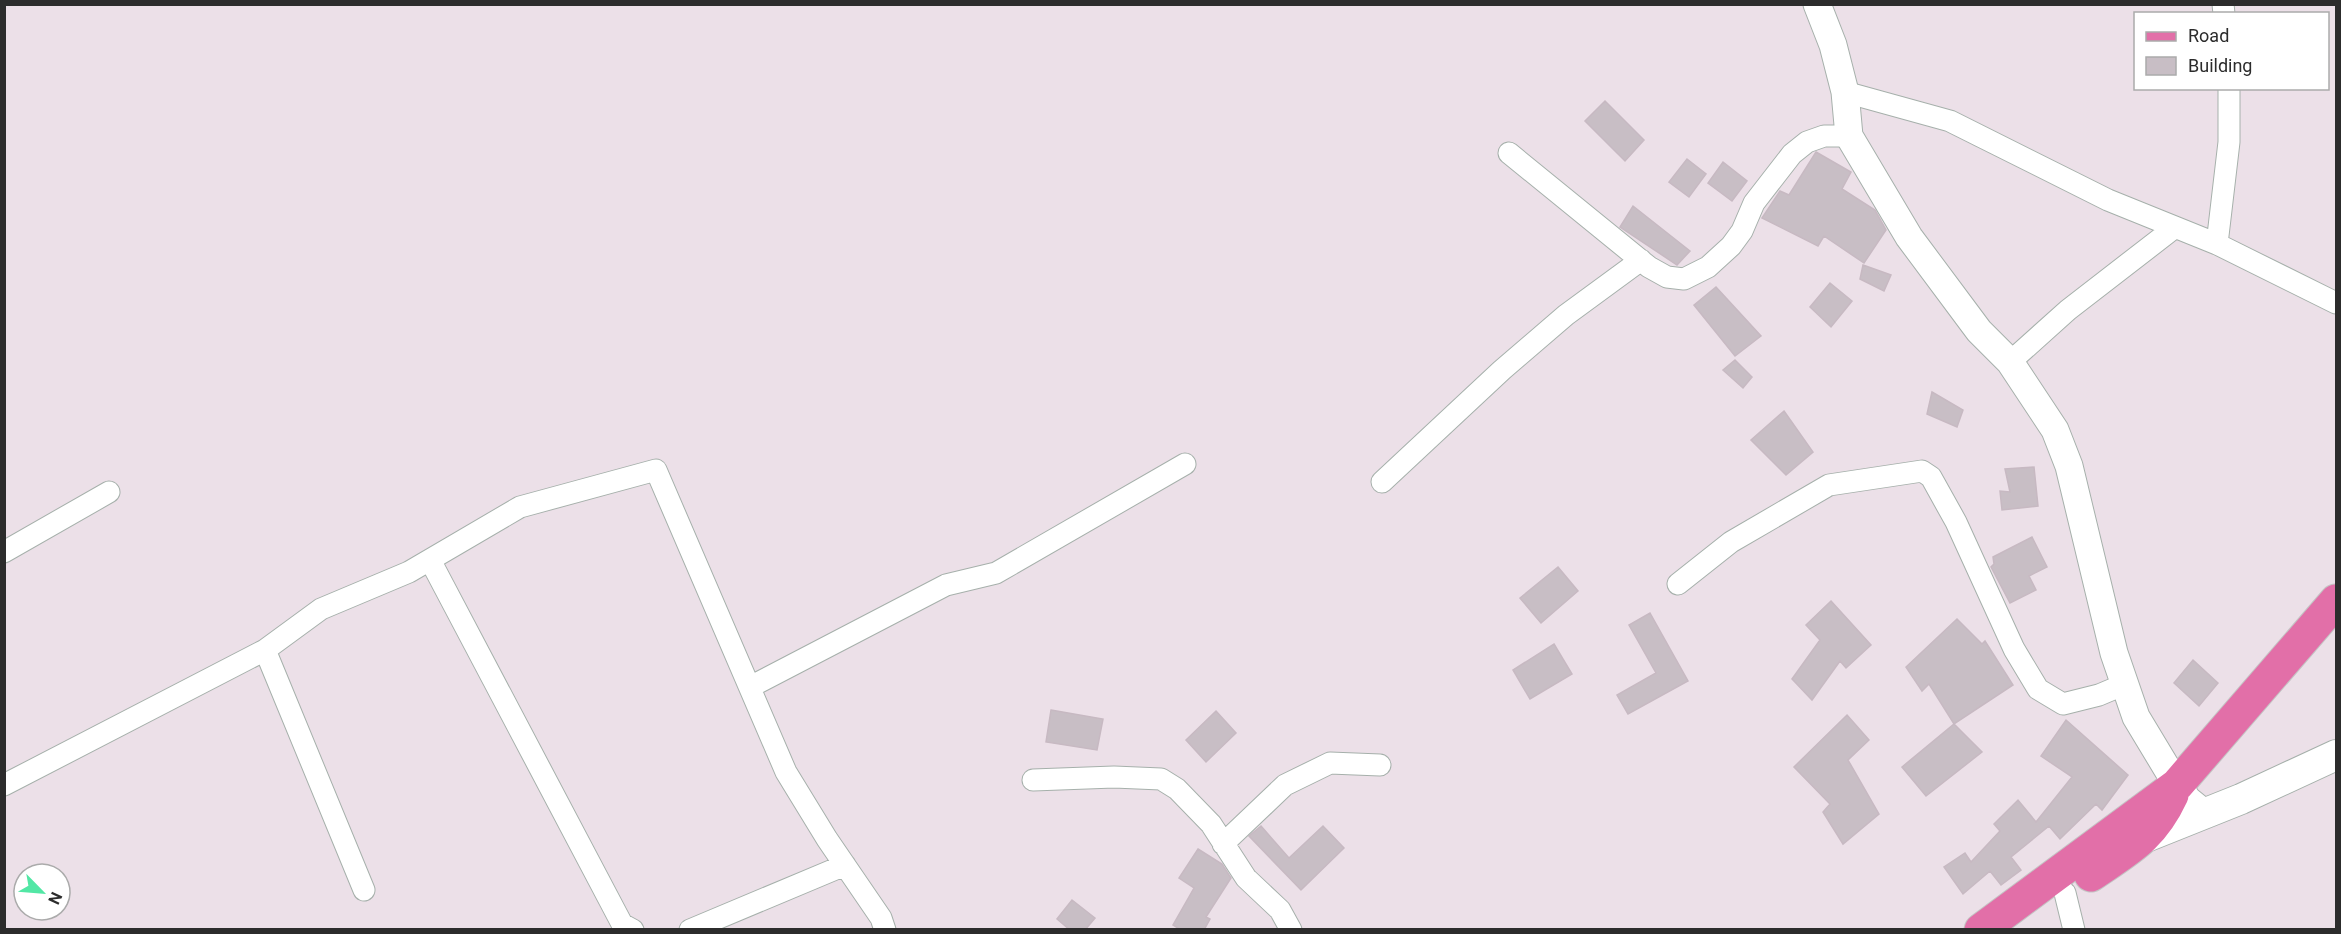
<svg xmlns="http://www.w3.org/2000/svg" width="2341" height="934" font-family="Roboto,sans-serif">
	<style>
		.building { fill: #c8bec5; stroke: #c7b9c2; stroke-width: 1.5 }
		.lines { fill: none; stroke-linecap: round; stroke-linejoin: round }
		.minor-casing { stroke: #a6b0ab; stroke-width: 23 }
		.tertiary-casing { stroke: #a6b0ab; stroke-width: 29 }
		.secondary-casing { stroke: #a6b0ab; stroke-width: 32 }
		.primary-casing { stroke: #c4c4c4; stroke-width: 35 }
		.minor { stroke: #fff; stroke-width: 21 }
		.tertiary { stroke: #fff; stroke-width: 27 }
		.secondary { stroke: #fff; stroke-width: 30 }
		.primary { stroke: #e26fa8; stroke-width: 33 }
	</style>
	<rect width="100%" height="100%" fill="#ece0e8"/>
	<path class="building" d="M1605,101L1644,140L1625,161L1585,121Z
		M1816,152L1851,172L1842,189L1875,210L1886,230L1864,263L1824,236L1818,246L1762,218L1780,191L1789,195Z
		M1687,159L1706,174L1689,197L1669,182Z
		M1723,162L1747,181L1732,201L1708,183Z
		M1633,206L1690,251L1677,265L1620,227Z
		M1863,265L1891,275L1884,291L1860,279Z
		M1830,283L1852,301L1831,327L1810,307Z
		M1716,287L1761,336L1735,356L1694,305Z
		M1735,360L1752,377L1743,388L1723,370Z
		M1932,392L1963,410L1957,427L1927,414Z
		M1784,411L1813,452L1786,475L1751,440Z
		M2034,467L2038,506L2002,510L2000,491L2010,492L2005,469Z
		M2032,537L2047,567L2029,576L2036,590L2010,603L1991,567L1994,564L1993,557Z
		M1558,567L1578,591L1541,623L1520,598Z
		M1831,601L1871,645L1846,668L1840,661L1812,700L1792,679L1820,640L1806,625Z
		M1650,613L1688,681L1628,714L1617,695L1656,673L1629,625Z
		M1957,619L1982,644L1985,641L2013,685L1954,724L1929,684L1922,691L1906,667Z
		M1554,644L1572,674L1530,699L1513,670Z
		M2193,660L2218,683L2199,706L2174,683Z
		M1051,710L1103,719L1097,750L1046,742Z
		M1216,711L1236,733L1206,762L1186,740Z
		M1847,715L1869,740L1848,760L1879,814L1843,844L1823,812L1830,804L1794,767Z
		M2066,720L2128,775L2102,810L2096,804L2060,839L2049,826L2011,857L2021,870L2001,885L1990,871L1963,894L1944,867L1965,853L1971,862L2000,831L1994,824L2018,800L2036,822L2072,777L2041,756Z
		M1954,724L1982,752L1926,796L1902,767Z
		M1261,826L1289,858L1323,826L1344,848L1301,890L1249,836Z
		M1198,849L1222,864L1231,878L1206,917L1210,919L1204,930H1181L1173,925L1194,888L1179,878Z
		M1072,900L1095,918L1085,930H1070L1057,919Z"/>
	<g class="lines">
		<g class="minor-casing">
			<path id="minor" d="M2223,4L2224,14
				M1845,92L1950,121L2108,200L2217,244L2336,303
				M1509,153L1649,267L1667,277L1684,279L1708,267L1731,246L1742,231L1754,203L1792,154L1807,142L1824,136H1849
				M2217,244L2229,142V88
				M2010,362L2068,310L2174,228
				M1382,482L1502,370L1566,315L1641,260
				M4,552L109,492
				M430,560L622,924L633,930
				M1678,584L1731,542L1829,485L1922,471L1931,477L1956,522L2014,649L2038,689L2063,704L2099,695L2125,684
				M265,650L364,890
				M750,687L946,585L996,573L1185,464
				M1033,780L1114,777L1161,779L1177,789L1211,824L1246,878L1280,910L1291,930
				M4,785L265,650L321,609L409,572L520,507L656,470L786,772L827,839L881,918L885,930
				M1223,844L1285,785L1330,763L1380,765
				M2065,893L2074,930
				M690,930L845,865"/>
		</g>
		<g class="tertiary-casing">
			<path id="tertiary" d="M1817,4L1833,45L1845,92L1849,136L1909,237L1979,331L2010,362L2055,430L2069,466L2114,653L2136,717L2177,785L2188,800L2204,813"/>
		</g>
		<g class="secondary-casing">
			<path id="secondary" d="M2146,837L2241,799L2336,755"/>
		</g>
		<g class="primary-casing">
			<path id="primary" d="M2091,875C2129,849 2152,838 2172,795
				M1981,930L2177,785L2336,601"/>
		</g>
		<use href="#minor" class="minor"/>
		<use href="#tertiary" class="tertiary"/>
		<use href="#secondary" class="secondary"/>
		<use href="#primary" class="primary"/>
	</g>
	<rect width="2341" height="934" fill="none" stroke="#2c2c2c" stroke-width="12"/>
	<rect x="2134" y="12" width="195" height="78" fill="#ffffff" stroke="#ababab" stroke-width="1.5"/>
	<rect x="2146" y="32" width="30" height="9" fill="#e26fa8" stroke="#ababab" stroke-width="1.5"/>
	<text x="2188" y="42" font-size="18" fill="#2c2c2c">Road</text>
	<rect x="2146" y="57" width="30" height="18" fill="#c8bec5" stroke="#ababab" stroke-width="1.5"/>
	<text x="2188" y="72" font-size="18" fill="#2c2c2c">Building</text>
	<g transform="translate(42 892) rotate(115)"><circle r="28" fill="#ffffff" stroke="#ababab" stroke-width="1.5"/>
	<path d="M0-4.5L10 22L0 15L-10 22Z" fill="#52e7a5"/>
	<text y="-9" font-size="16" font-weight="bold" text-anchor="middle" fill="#2c2c2c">N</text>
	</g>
</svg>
